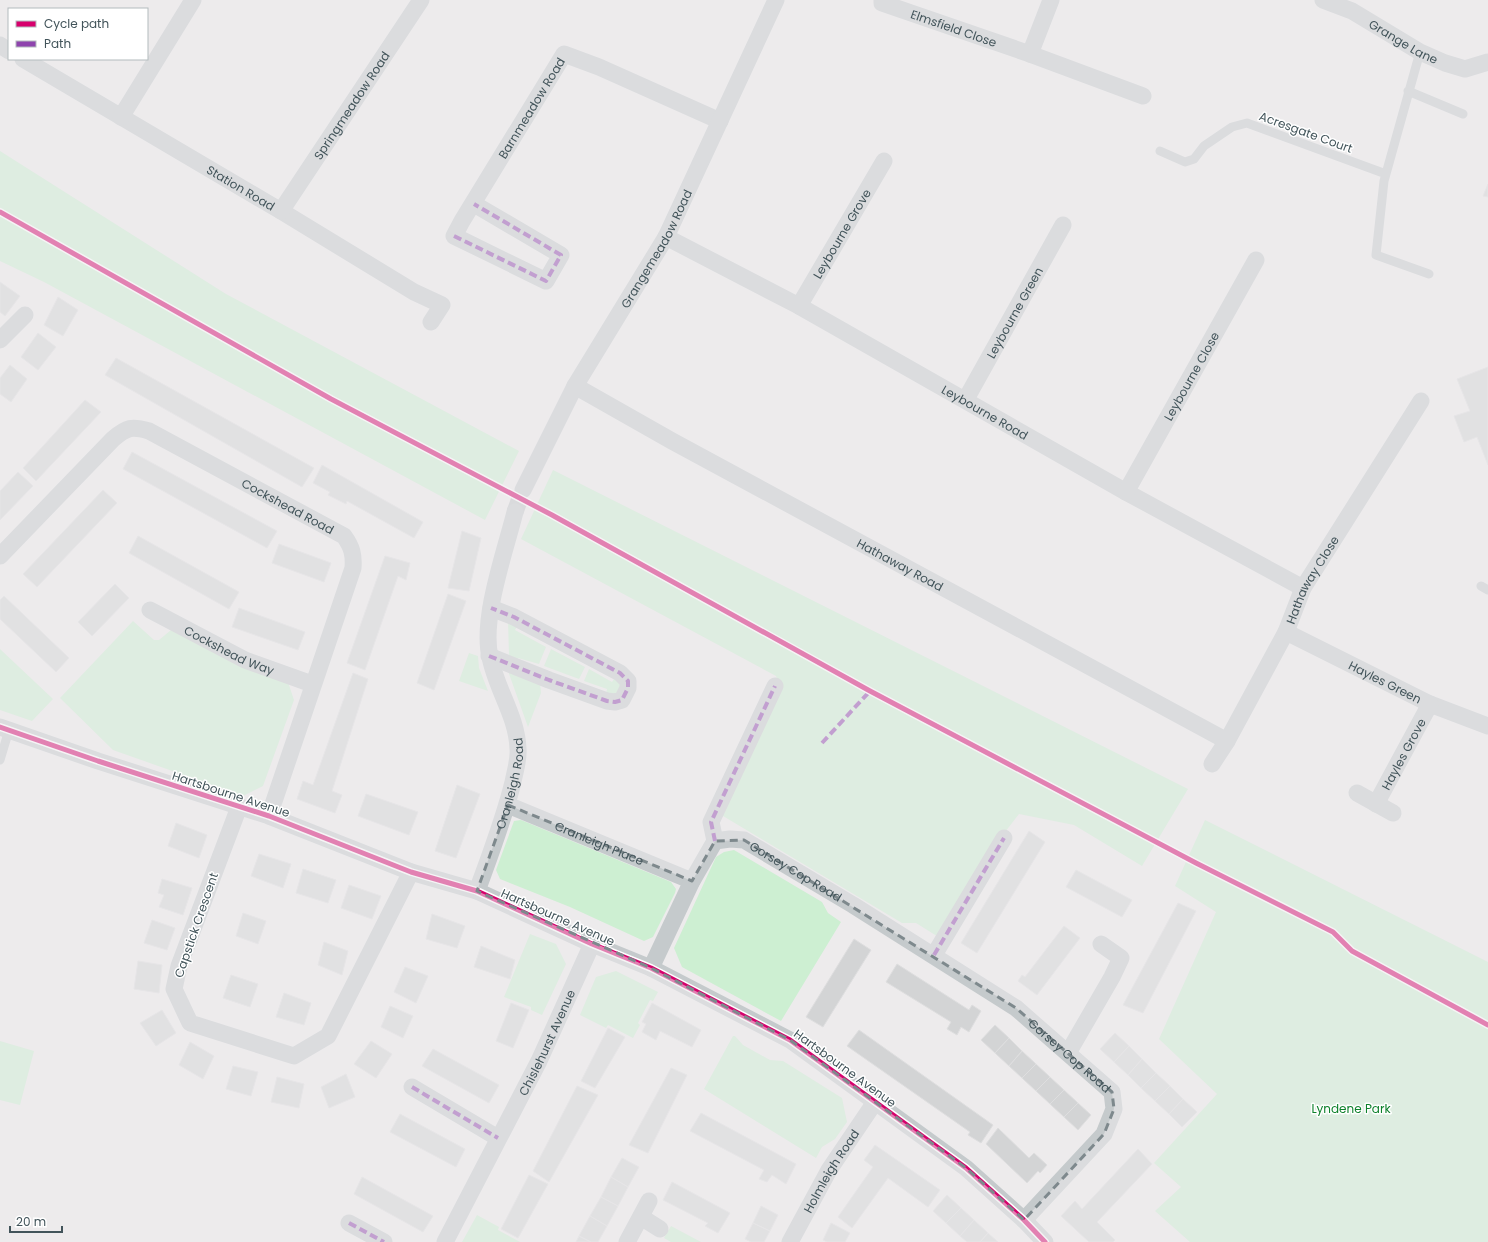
<svg xmlns="http://www.w3.org/2000/svg" width="1488" height="1242" font-family="Poppins,sans-serif">
	<style>
		.green { fill: #cdefd2 }
		.building { fill: #d3d4d5; stroke: #dededf }
		.lines { fill: none; stroke-linecap: round; stroke-linejoin: round }
		.street-tunnel { stroke: #c2c5c8; stroke-width: 17; stroke-dasharray: 17 8; stroke-linecap: butt }
		.lane { stroke: #c5cacc; stroke-width: 9 }
		.street { stroke: #c5cacc; stroke-width: 17 }
		.quiet { stroke: #8e44ad; stroke-width: 4; stroke-dasharray: 8 4; stroke-linecap: butt }
		.cycleway-casing { stroke: #fff; stroke-width: 8 }
		.cycleway { stroke: #d6006c; stroke-width: 5 }
		.marked { fill: none; stroke: #7e898d; stroke-width: 3; stroke-dasharray: 8 5; stroke-linejoin: round }
		.labels { text-anchor: middle; dominant-baseline: central; stroke-width: 3; stroke-linejoin: round; paint-order: stroke }
		.street-label { font-size: 12px; fill: #42545a; stroke: #fff }
		.park-label { font-size: 12px; fill: #0d812b; stroke: #fff }
	</style>
	<rect width="100%" height="100%" fill="#edebec"/>
	<path class="green" d="M0,151L226,294L519,451L485,520L44,282L0,261Z
		M553,470L1188,789L1142,866L1074,825L1019,814L1002,836L940,938L916,923H902L718,813L780,686L776,676L521,539Z
		M133,621L154,640H159L171,630L288,682L294,700L263,786L243,796L113,750L60,698Z
		M508,621L518,624L515,630L546,647L539,664L518,658L516,664L509,655Z
		M0,649L53,699L32,721L0,710Z
		M551,649L585,667L579,679L544,666Z
		M469,653L478,656L479,668L488,691L459,681Z
		M589,669L612,682L616,676L621,682L619,693L606,695L607,689L584,681Z
		M508,671L540,682L541,693L528,727Z
		M521,820L671,882L676,889L675,893L653,937L644,941L570,907L500,879L496,870L514,821Z
		M1205,820L1488,962V1242H1190L1155,1211L1181,1187L1154,1163L1217,1094L1159,1039L1216,912L1175,886Z
		M734,850L822,902L828,913L841,922L781,1021L682,967L674,948L716,857L724,852Z
		M530,934L556,944L566,964L542,1015L531,1010V1007L504,997Z
		M616,971L658,992L653,1001L650,1000L638,1023L640,1025L633,1038L608,1025L606,1028L580,1015L596,977Z
		M733,1036H735L743,1045L770,1060L783,1061L842,1098L847,1122L835,1139L822,1147L816,1158L704,1089Z
		M0,1041L34,1051L20,1105L0,1100Z
		M477,1215L499,1227L498,1230L520,1242H462Z
		M671,1226L701,1242H671L664,1238Z"/>
	<path class="building" d="M1488,184V197L1483,196Z
		M0,282L20,296L5,316L0,312Z
		M58,297L78,310L63,336L44,325Z
		M38,333L56,347L38,370L21,357Z
		M116,358L314,468L302,487L105,375Z
		M10,365L27,379L11,402L0,394V378Z
		M1488,367V465L1477,437L1464,442L1454,416L1470,411L1457,379Z
		M85,400L101,412L36,481L23,468Z
		M132,452L277,531L267,548L123,469Z
		M322,465L423,522L414,538L347,501L346,504L328,495L330,492L313,483Z
		M18,472L33,486L0,520V491Z
		M103,490L117,503L37,587L23,574Z
		M462,531L481,538L469,591L448,588Z
		M138,536L239,592L229,609L129,553Z
		M279,544L331,563L324,582L272,563Z
		M385,556L410,563L406,580L398,576L365,670L347,663Z
		M115,584L129,598L92,636L78,622Z
		M448,594L466,601L434,690L417,683Z
		M4,596L69,658L56,672L0,619V600Z
		M239,608L305,632L298,650L232,627Z
		M353,673L368,679L332,791L342,795L335,813L297,799L303,781L313,785Z
		M457,785L480,794L456,858L435,851Z
		M366,794L418,812L409,835L358,816Z
		M176,823L207,835L199,858L168,846Z
		M1029,831L1045,842L977,953L961,943Z
		M259,854L291,864L283,888L251,876Z
		M303,869L336,880L328,903L296,893Z
		M1076,870L1132,900L1122,917L1066,887Z
		M162,879L192,888L183,915L159,907L164,895L158,893Z
		M349,885L381,896L372,919L341,908Z
		M1178,903L1196,911L1143,1013L1123,1005Z
		M243,913L266,921L258,944L236,936Z
		M432,914L465,926L457,948L426,939Z
		M152,920L175,928L167,950L144,943Z
		M1064,926L1080,938L1037,995L1018,981L1022,975L1025,977Z
		M854,939L871,950L823,1027L806,1017Z
		M324,942L348,951L342,975L318,965Z
		M481,946L515,960L510,979L474,967Z
		M138,961L162,965L159,993L134,989Z
		M897,964L969,1010L972,1005L981,1011L969,1032L961,1027L957,1035L947,1029L951,1022L886,982Z
		M405,967L428,976L416,1003L394,992Z
		M231,975L258,984L250,1007L223,998Z
		M284,993L311,1003L304,1025L276,1017Z
		M511,1003L529,1010L513,1048L496,1041Z
		M652,1003L701,1030L692,1047L660,1031L656,1040L642,1032L646,1024L642,1022Z
		M390,1006L413,1016L403,1038L381,1027Z
		M162,1010L176,1033L156,1046L140,1023Z
		M995,1025L1009,1038L995,1053L981,1040Z
		M608,1028L625,1037L595,1088L581,1081Z
		M859,1030L993,1125L981,1143L968,1135L970,1132L847,1046Z
		M1115,1033L1129,1046L1114,1062L1100,1049Z
		M1009,1038L1022,1051L1009,1066L995,1053Z
		M371,1041L392,1054L376,1078L354,1064Z
		M190,1042L214,1056L203,1079L179,1065Z
		M1129,1046L1142,1059L1128,1075L1114,1062Z
		M433,1049L499,1085L489,1103L422,1066Z
		M1022,1051L1036,1064L1022,1078L1009,1066Z
		M1142,1059L1156,1073L1141,1088L1128,1075Z
		M1036,1064L1050,1077L1036,1091L1022,1078Z
		M233,1066L258,1072L251,1096L226,1089Z
		M671,1068L687,1075L648,1153L629,1145Z
		M1156,1073L1170,1086L1155,1101L1141,1088Z
		M346,1074L355,1097L329,1108L321,1087Z
		M277,1077L304,1084L299,1108L271,1102Z
		M1050,1077L1064,1090L1050,1104L1036,1091Z
		M577,1086L598,1095L549,1182L533,1171Z
		M1170,1086L1183,1099L1169,1114L1155,1101Z
		M1064,1090L1078,1103L1064,1117L1050,1104Z
		M1183,1099L1197,1112L1182,1127L1169,1114Z
		M1078,1103L1091,1115L1078,1130L1064,1117Z
		M701,1113L796,1164L786,1184L772,1175L767,1182L759,1179L764,1170L690,1131Z
		M400,1114L465,1149L456,1167L390,1132Z
		M998,1128L1029,1158L1034,1153L1047,1165L1040,1173L1038,1171L1027,1183L986,1144Z
		M875,1145L940,1190L928,1207L888,1178L852,1228L838,1217L873,1167L864,1160Z
		M1138,1149L1152,1164L1097,1222L1115,1240L1113,1242H1089L1061,1216L1075,1201L1082,1209Z
		M622,1158L639,1167L628,1187L611,1177Z
		M529,1175L548,1184L518,1238L501,1229Z
		M362,1177L433,1216L423,1232L354,1194Z
		M611,1177L628,1187L618,1206L601,1197Z
		M672,1182L730,1213L718,1233L705,1226L708,1223L663,1200Z
		M947,1195L961,1208L946,1223L933,1211Z
		M601,1197L618,1206L607,1226L590,1216Z
		M761,1206L778,1215L770,1231L753,1223Z
		M961,1208L974,1220L960,1236L946,1223Z
		M590,1216L607,1226L598,1242H591L579,1236Z
		M974,1220L988,1233L980,1242H967L960,1236Z
		M753,1223L770,1231L764,1242H751L745,1239Z
		M831,1223L850,1233L845,1242H827L823,1240Z
		M988,1233L998,1242H980Z
		M579,1236L591,1242H576Z"/>
	<g class="lines">
		<path class="street-tunnel" d="M515,512L523,490"/>
		<path class="lane" d="M1420,52L1384,181L1376,255L1429,274
			M1408,91L1463,114
			M1160,151L1185,162L1194,159L1204,146L1232,127L1247,123L1386,174
			M1481,586L1488,590
			M0,760L9,730"/>
		<g class="street">
			<path id="s1" d="M882,0V3L1030,54L1143,96"/>
			<path id="s2" d="M1323,0L1352,11L1420,52L1445,63L1465,69L1488,62"/>
			<path d="M0,45L9,51"/>
			<path d="M1030,54L1051,0"/>
			<path id="s3" d="M23,59L281,211L414,292L442,305L431,322"/>
			<path d="M121,117L193,0"/>
			<path id="s4" d="M474,204L561,255L546,281L454,236L462,221L564,54L599,67L720,121"/>
			<path id="s5" d="M281,211L421,0"/>
			<path id="s6" d="M666,237L799,306L1126,492L1303,588"/>
			<path id="s7" d="M799,306L884,161"/>
			<path d="M0,340L25,315"/>
			<path id="s8" d="M575,386L672,441L1227,741"/>
			<path id="s9" d="M966,399L1063,225"/>
			<path id="s10" d="M523,490L575,386L666,237L776,0"/>
			<path id="s11" d="M1126,492L1256,260"/>
			<path id="s12" d="M0,556L113,439C127,427 132,426 149,431L344,536C352,547 354,555 353,568L269,816"/>
			<path id="s13" d="M150,610L245,660L312,684"/>
			<path id="s14" d="M1286,632L1430,704L1488,726"/>
			<path d="M489,656L549,680L607,701L615,702L622,700L628,688V681L620,673L514,617L491,608"/>
			<path d="M0,727L98,761L269,816L411,872L477,891L592,944L651,968L790,1040L966,1168L1024,1220L1045,1242"/>
			<path id="s15" d="M1212,764L1227,741L1286,632L1303,588L1421,401"/>
			<path d="M1357,793L1393,813"/>
			<path id="s16" d="M1376,804L1430,704"/>
			<path id="s17" d="M508,805L692,881"/>
			<path d="M239,807L179,966L174,989L190,1023L294,1056L328,1036L411,872"/>
			<path d="M715,841L711,822L775,686"/>
			<path id="s18" d="M477,891C490,855 504,819 513,782C515,771 519,760 518,749C517,716 496,689 490,657C481,618 505,552 515,512"/>
			<path d="M934,955L1004,838"/>
			<path id="s19" d="M651,968L692,881L715,841L730,839L744,840L853,905L1016,1008L1112,1092L1114,1109L1104,1134L1024,1220"/>
			<path d="M1068,1053L1112,977L1121,958L1101,944"/>
			<path d="M412,1087L498,1138"/>
			<path d="M641,1217L660,1229"/>
			<path d="M349,1223L384,1242"/>
			<path id="s20" d="M445,1242L539,1061L592,944"/>
			<path d="M627,1242L649,1201"/>
			<path id="s21" d="M790,1242L829,1170L875,1102"/>
		</g>
		<path class="quiet" d="M454,236L546,281L561,255L474,204
			M489,656L549,680L607,701L615,702L622,700L628,688V681L620,673L514,617L491,608
			M822,743L870,691
			M715,841L711,822L775,686
			M934,955L1004,838
			M412,1087L498,1138
			M349,1223L384,1242"/>
		<g class="cycleway-casing">
			<path id="cycleway" d="M0,212L331,399L552,515L870,691L1196,863L1333,932L1352,951L1488,1025
				M0,727L98,761L269,816L411,872L477,891L592,944L651,968L790,1040L966,1168L1024,1220L1045,1242"/>
		</g>
		<use href="#cycleway" class="cycleway"/>
	</g>
	<path d="M0 0H1488V1242H0ZM508,805L692,881L715,841L744,840L1016,1008L1112,1092L1114,1109L1104,1134L1024,1220L966,1168L790,1040L651,968L477,891Z" fill="#edebec" fill-opacity=".55" fill-rule="evenodd"/>
	<path class="marked" d="M508,805L692,881L715,841L744,840L1016,1008L1112,1092L1114,1109L1104,1134L1024,1220L966,1168L790,1040L651,968L477,891Z"/>
	<g class="labels">
		<g class="street-label">
			<text stroke="none"><textPath href="#s1" startOffset="79">Elmsfield Close</textPath></text>
			<text stroke="none"><textPath href="#s2" startOffset="91">Grange Lane</textPath></text>
			<text stroke="none"><textPath href="#s5" startOffset="127">Springmeadow Road</textPath></text>
			<text stroke="none"><textPath href="#s4" startOffset="383">Barnmeadow Road</textPath></text>
			<text transform="translate(1306 132) rotate(20)">Acresgate Court</text>
			<text stroke="none"><textPath href="#s3" startOffset="253">Station Road</textPath></text>
			<text stroke="none"><textPath href="#s7" startOffset="84">Leybourne Grove</textPath></text>
			<text stroke="none"><textPath href="#s10" startOffset="276">Grangemeadow Road</textPath></text>
			<text stroke="none"><textPath href="#s9" startOffset="99">Leybourne Green</textPath></text>
			<text stroke="none"><textPath href="#s11" startOffset="133">Leybourne Close</textPath></text>
			<text stroke="none"><textPath href="#s6" startOffset="364">Leybourne Road</textPath></text>
			<text stroke="none"><textPath href="#s12" startOffset="360">Cockshead Road</textPath></text>
			<text stroke="none"><textPath href="#s8" startOffset="371">Hathaway Road</textPath></text>
			<text stroke="none"><textPath href="#s15" startOffset="210">Hathaway Close</textPath></text>
			<text stroke="none"><textPath href="#s13" startOffset="89">Cockshead Way</textPath></text>
			<text stroke="none"><textPath href="#s14" startOffset="111">Hayles Green</textPath></text>
			<text stroke="none"><textPath href="#s16" startOffset="57">Hayles Grove</textPath></text>
			<text stroke="none"><textPath href="#s18" startOffset="113">Cranleigh Road</textPath></text>
			<text transform="translate(231 794) rotate(18)">Hartsbourne Avenue</text>
			<text stroke="none"><textPath href="#s17" startOffset="99">Cranleigh Place</textPath></text>
			<text stroke="none"><textPath href="#s19" startOffset="232">Gorsey Cop Road</textPath></text>
			<text transform="translate(558 917) rotate(24)">Hartsbourne Avenue</text>
			<text transform="translate(196 925) rotate(-71)">Capstick Crescent</text>
			<text stroke="none"><textPath href="#s20" startOffset="224">Chislehurst Avenue</textPath></text>
			<text stroke="none"><textPath href="#s19" startOffset="563">Gorsey Cop Road</textPath></text>
			<text transform="translate(845 1068) rotate(36)">Hartsbourne Avenue</text>
			<text stroke="none"><textPath href="#s21" startOffset="82">Holmleigh Road</textPath></text>
		</g>
		<g class="park-label">
			<text x="1351" y="1108">Lyndene Park</text>
		</g>
	</g>
	<rect x="8" y="8" width="140" height="52" fill="#ffffff" stroke="#b3bbbd"/>
	<rect x="16" y="21" width="20" height="6" fill="#d6006c" stroke="#b3bbbd"/>
	<text x="44" y="28" font-size="12" fill="#42545a">Cycle path</text>
	<rect x="16" y="41" width="20" height="6" fill="#8e44ad" stroke="#b3bbbd"/>
	<text x="44" y="48" font-size="12" fill="#42545a">Path</text>
	<path d="M10 1226v6h52v-6" fill="none" stroke="#42545a" stroke-width="2"/>
	<text x="16" y="1226" font-size="12" fill="#42545a" stroke="#ffffff" stroke-width="3" paint-order="stroke">20 m</text>
</svg>
